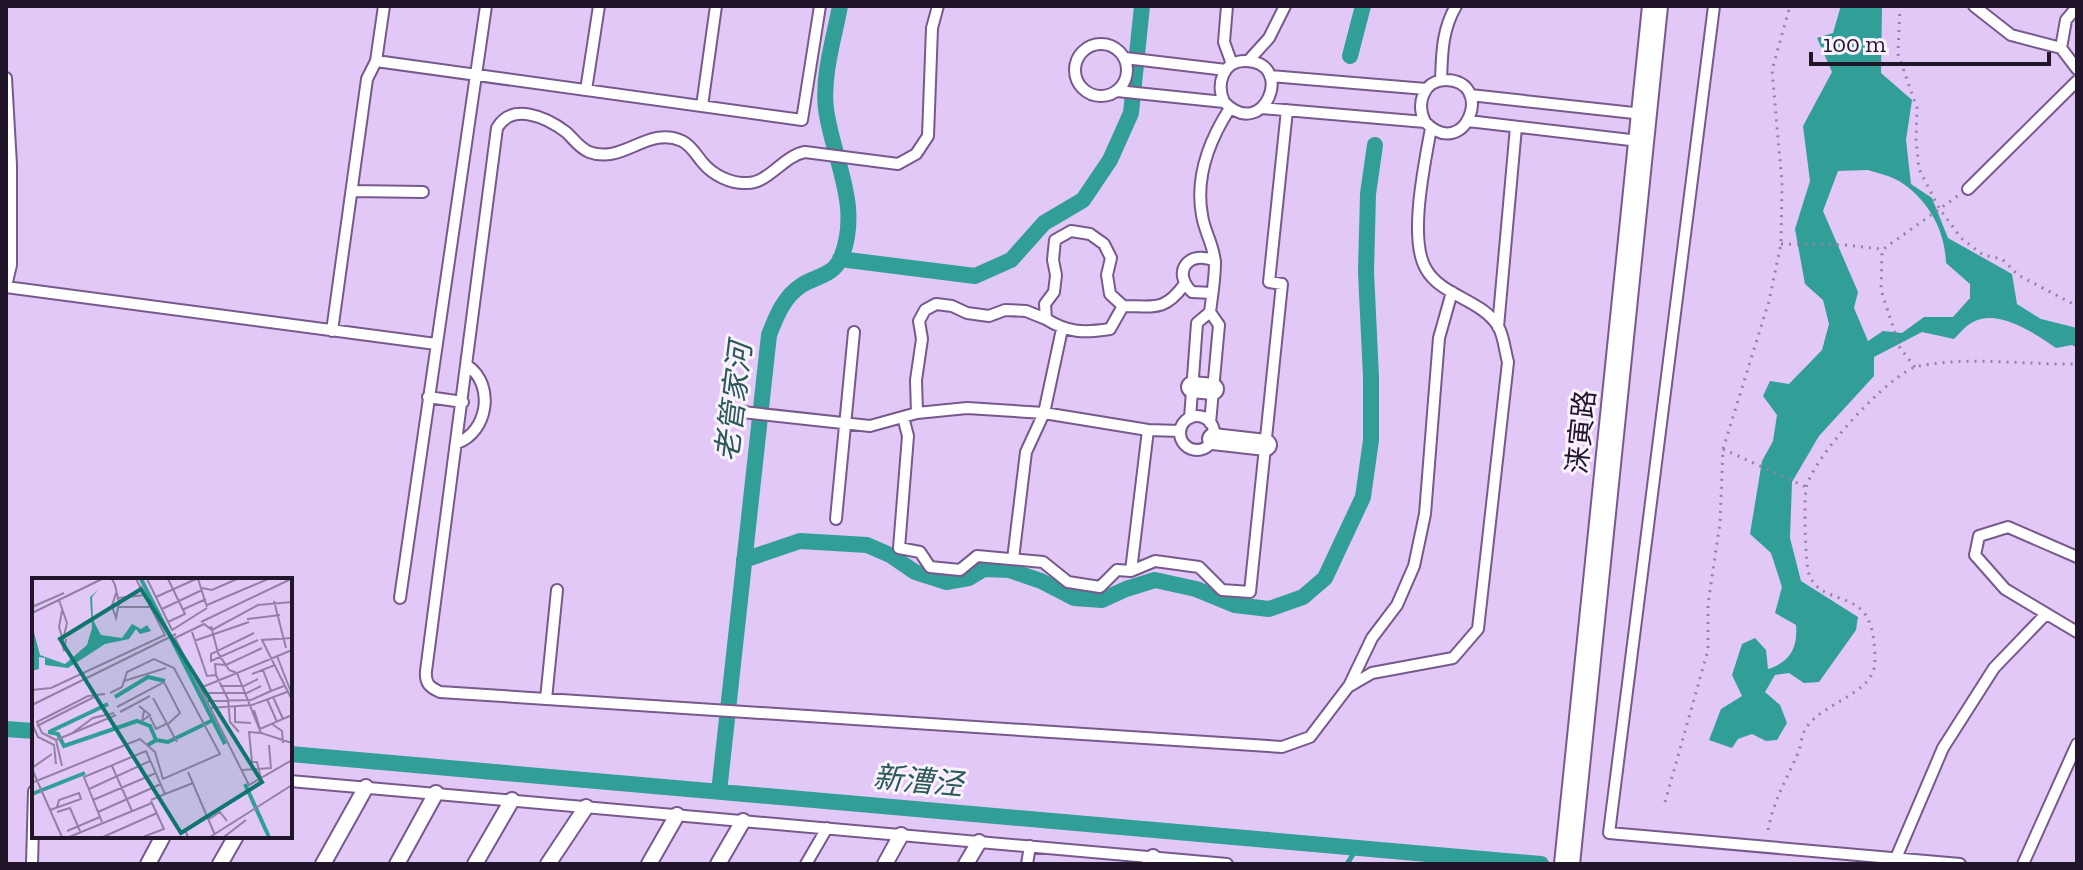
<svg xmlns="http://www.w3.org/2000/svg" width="2083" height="870" font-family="'Zilla Slab','Noto Sans SC',serif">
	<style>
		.water { fill: #329e98; fill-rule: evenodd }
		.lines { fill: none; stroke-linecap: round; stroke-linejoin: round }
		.stream { stroke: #329e98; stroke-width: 5 }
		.canal { stroke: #329e98; stroke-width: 16 }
		.service-casing { stroke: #77598d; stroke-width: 14 }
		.pedestrian-casing { stroke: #77598d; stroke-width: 18 }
		.minor-casing { stroke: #77598d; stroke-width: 24 }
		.tertiary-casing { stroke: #77598d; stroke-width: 28 }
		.path { stroke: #9681a6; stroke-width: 3; stroke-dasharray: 2 6; stroke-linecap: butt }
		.service { stroke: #fff; stroke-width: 10 }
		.pedestrian { stroke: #fff; stroke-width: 14 }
		.minor { stroke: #fff; stroke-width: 20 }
		.tertiary { stroke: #fff; stroke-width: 24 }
		.labels { text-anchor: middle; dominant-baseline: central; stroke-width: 6; stroke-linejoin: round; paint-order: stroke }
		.street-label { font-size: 28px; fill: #21152a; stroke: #f9f2fe }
		.water-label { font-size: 30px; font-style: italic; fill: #2b5956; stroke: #f9f2fe }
		.inset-river { fill: none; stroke: #329e98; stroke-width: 4 }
		.inset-road { fill: none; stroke: #9580a5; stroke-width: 2 }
		.view { fill: #0f766e; fill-opacity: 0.15; stroke: #0f766e; stroke-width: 4 }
		.inset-edge { fill: none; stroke: #21152a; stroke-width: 4 }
	</style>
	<rect width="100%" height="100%" fill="#e2c8f7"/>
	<path class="water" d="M1839,6H1882L1881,73L1912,100L1906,140L1911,184L1932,198L1948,238L2012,274L2017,304L2041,319L2077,328V348L2072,345L2056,348C2036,334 1998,308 1973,322C1966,325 1959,334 1954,339L1922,332L1874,357V376L1819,436L1792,482L1790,538L1801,581L1858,617L1856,630L1819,682L1804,683L1789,673L1775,675L1765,692L1780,705L1787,723L1777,740L1766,741L1752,734L1738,739L1732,748L1709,740L1721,709L1742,696L1732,675L1742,644L1755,638L1766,650L1768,669C1790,662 1798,648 1796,625L1775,613L1782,587L1771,553L1750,534L1762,461L1773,441L1777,415L1763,396L1770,381L1789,384L1822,350L1829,324L1823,300L1805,284L1795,229L1810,181L1803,126L1832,72L1817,38L1833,33L1840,9ZM1868,170C1878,173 1890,176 1899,181C1928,199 1945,230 1946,263L1970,284V298L1953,317H1924L1902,333L1883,331L1868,341L1854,308L1858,292L1823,211L1838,171Z"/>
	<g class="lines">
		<path class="stream" d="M1347,864L1357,848"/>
		<path class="canal" d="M1350,56L1363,6
			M840,259L975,276L1011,260L1044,223L1083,200L1110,160L1131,113L1142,6
			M744,560L800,541L867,545L890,555L915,572L946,582L969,578L984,569L1009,570L1041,581L1074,598L1102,600L1126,589L1155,580L1196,589L1235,605L1269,609L1303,597L1325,578L1363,497L1371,440V377L1366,272L1368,194L1375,145
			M6,729L34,731
			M290,754L1541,864
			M719,792L769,335C776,317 784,296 802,285C816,276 833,276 841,258C862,206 833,160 826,109C822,75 834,39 840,6"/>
		<g class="service-casing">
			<path id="service" d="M384,6L376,61L802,120L820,6
				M938,6L932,28L928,136L916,154L898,164L805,152C783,156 769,183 747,183C731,184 713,175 703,163C696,155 692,146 682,141C648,125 623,165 589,152C578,147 574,139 566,132C546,117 512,102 497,128L426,671C425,683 429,687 440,692L1282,747L1310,737L1348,687L1372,673L1453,658L1478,629L1508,362C1505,352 1504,336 1498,326C1481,299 1441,296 1426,269C1408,239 1425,162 1431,128
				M1227,6L1224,42L1232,64
				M1714,6L1609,833L1960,864
				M1974,6L2011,35L2061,48
				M2077,7L2066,20L2061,48L2077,69
				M1075 70a26 26 0 1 1 52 0a26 26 0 1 1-52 0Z
				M1125,58L1226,70
				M1249,60L1269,38L1285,6
				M1270,76L1426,89
				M6,78L11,165V265L6,286
				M1441,80C1442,53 1442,30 1456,6
				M586,90L599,6
				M1117,91L1224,102C1264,143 1296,62 1246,61C1223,60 1216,84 1224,102
				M1470,95L1643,114
				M702,106L716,6
				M1262,108L1425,122C1465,163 1496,81 1446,80C1423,80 1416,104 1425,122
				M1468,121L1639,141
				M1968,189L2077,81
				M352,191L423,192
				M6,287L436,344
				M1212,293L1192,292C1171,272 1189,249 1215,261
				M1123,306L1110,329C1084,333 1068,333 1046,319L1045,304L1054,292L1056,275L1053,260L1055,240L1071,231L1090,234L1104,244L1111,258L1107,275L1110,294L1123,306C1154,306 1164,312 1184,285
				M1210,312L1219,325L1210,423
				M1498,327L1516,127
				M332,331L367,79L376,61
				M428,397L463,402
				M724,410L870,426L917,413L967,408L1044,413L1148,430L1180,431
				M917,413L916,380L922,339L919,321L925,310L936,304L952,306L967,313L989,316L1005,310L1026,311L1046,319
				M1180 433a17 17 0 1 1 34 0a17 17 0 1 1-34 0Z
				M903,417L908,436L899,548L920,552L930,567L960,570L977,556L1043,562L1068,582L1100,587L1117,570L1131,571L1155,561L1199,567L1222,590L1250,592L1282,284L1269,282L1287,110
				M1190,418L1197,323L1210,312C1212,296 1215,279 1215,263C1214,245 1204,231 1202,215C1195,177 1210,139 1230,108
				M457,443C488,432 495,385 468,366
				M836,519L854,332
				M2077,557L2008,527L1979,536L1975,555L2005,589L2077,632
				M1013,559L1026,452L1044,413L1062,329
				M1131,571L1148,430
				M400,598L486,6
				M1349,686L1372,638L1397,605L1414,566L1425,514L1439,338L1452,292
				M546,699L557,590
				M290,781L1227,864
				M1896,858L1943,748L1994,668L2046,614
				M32,864L34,791
				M806,864L827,828
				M1027,864L1030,846
				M2023,864L2077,744"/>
		</g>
		<g class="pedestrian-casing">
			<path id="pedestrian" d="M148,864L163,836
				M220,864L236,836
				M323,864L366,787
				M397,864L436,793
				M475,864L512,800
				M548,864L586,807
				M649,864L677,815
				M718,864L743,821
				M885,864L901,835
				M966,864L979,842
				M1149,864L1153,857"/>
		</g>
		<g class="minor-casing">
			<path id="minor" d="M1192,387L1213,389
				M1213,439L1266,445"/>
		</g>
		<g class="tertiary-casing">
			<path id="tertiary" d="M1567,864L1655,6"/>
		</g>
		<path class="path" d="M1900,6L1898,54L1917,108L1916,140L1919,169L1939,208L1961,238L1983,255L2002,259L2018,275L2077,306
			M1781,244L1845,245L1881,249
			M1915,367L1900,348L1881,290L1882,250L1959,195
			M1723,449L1806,487
			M1665,802L1708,650V604L1720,523L1723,449L1769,301L1781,244L1782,183L1772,70L1790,6
			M1768,830C1775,796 1786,781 1799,751C1801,744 1802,734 1806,728C1822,703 1873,694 1875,663C1875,646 1874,618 1858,607C1842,595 1817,597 1809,574C1805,563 1804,502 1806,489C1811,459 1890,372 1919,366C1971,356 2025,365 2077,364"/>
		<use href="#service" class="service"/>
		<use href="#pedestrian" class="pedestrian"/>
		<use href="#minor" class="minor"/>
		<use href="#tertiary" class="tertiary"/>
	</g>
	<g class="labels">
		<g class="street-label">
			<text transform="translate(1581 432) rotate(-84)">涞寅路</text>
		</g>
		<g class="water-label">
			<text transform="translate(734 402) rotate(-83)">老管家河</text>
			<text transform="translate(918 781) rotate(5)">新漕泾</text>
		</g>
	</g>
	<g transform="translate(32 578)">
		<rect width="260" height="260" fill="#e2c8f7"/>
		<path d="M66,12L60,19L61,42L69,57L90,60L100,46L109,51L115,47L119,53L108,56L104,51L97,61L73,66L36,90L13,87V80L7,79V91L0,93V47L8,77L33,86L55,67L60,50L58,19Z" fill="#329e98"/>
		<path class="inset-river" d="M109,1L193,166M83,119L116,99L133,103M16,154L26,156L32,168L105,143L118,148L124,162M17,154L76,126M116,167L124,162L136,164L181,142M213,206L237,259M0,216L53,195"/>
		<path class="inset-road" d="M80,1L83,7L87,25L84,40L80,28L84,15M115,1L140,52L175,30M166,1L175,29M170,10L180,12L205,1M124,19L164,1M86,20L113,17M27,22L35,45L31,62L27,49L30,33M242,23L254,70M260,24L226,27L180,52L172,46L143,60L217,207L260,182M175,27L236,1M0,29L32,15M87,29H119M130,31L170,12M150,32L174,21M0,35L70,1M215,41L248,37M136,44L153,36L136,1M169,44L259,1M179,48L186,75L197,92L205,95M160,54L175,98L184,97L196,121L198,144L207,154M222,55L179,76V83L226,62M260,60L230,62L260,122M29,61L32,73L34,61M162,63L217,44M260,72L205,95L229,155L260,165M245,78L259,114M231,92L239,113L252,108M220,96L243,87M184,97L183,86L194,87L230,70M92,103L134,90M188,108H212L226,101M168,110L205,95M0,112L19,110L133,57L104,1M170,115H215L229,108M241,119L251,141M121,120L145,164M235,121L245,144M174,123L219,122L239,113M0,127L144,56M107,128L118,137L110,143L112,133M85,129L132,104L148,135L135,147M203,129V144L219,145M178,130L220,127L255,114M222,132L228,151L260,137M88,134L118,118M118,139L124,151L134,146M0,146L6,159L22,167L24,186M240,146L250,153L251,165M5,148L62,119M39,156L61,140L82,135M24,162L84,137M237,167L239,191M30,188L24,162L10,155L5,144L56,118L73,116M80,188L100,233M0,190L20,176M0,191L30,259M209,192L239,190M156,194L183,257M229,201L225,184H220L217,154L229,155M2,204L108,161L123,174L131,201L188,176L142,90L122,81L95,94L90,109L78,115M57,211L118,183M133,216L161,205M61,222L124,195M18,232L49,221L47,215L27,222L25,229M25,234L38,230L48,253M66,234L129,206M177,241L188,234L195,243M70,244L52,199L114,173L133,216L119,222M35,253L68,239M37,259L120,225M71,259L125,235M111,259L132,251L119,223M156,259L153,252L175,237M178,259L260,207M192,259L214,242"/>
		<path class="view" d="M109,11L230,204L149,255L28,61Z"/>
		<rect width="260" height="260" class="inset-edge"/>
	</g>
	<rect width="2083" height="870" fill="none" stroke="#21152a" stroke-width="16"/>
	<path d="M1811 52v12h238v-12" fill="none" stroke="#21152a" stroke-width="4"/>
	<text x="1823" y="52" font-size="24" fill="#21152a" stroke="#f9f2fe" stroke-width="6" paint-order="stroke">100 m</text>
</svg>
